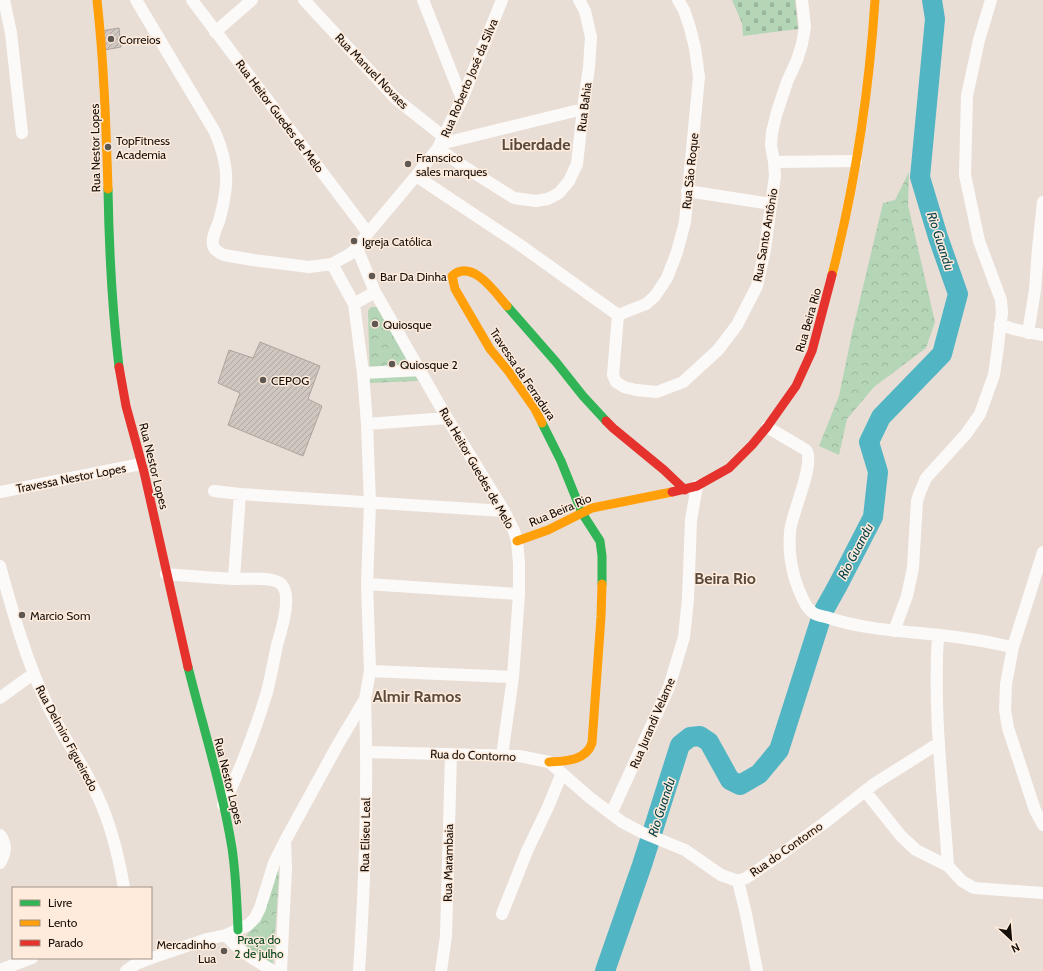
<svg xmlns="http://www.w3.org/2000/svg" width="1043" height="971" font-family="Cabin,sans-serif">
	<style>
		.forest { fill: url(#forest-crowns) }
		.cemetery { fill: url(#cemetery-stones) }
		.lines { fill: none; stroke-linecap: round; stroke-linejoin: round }
		.river { stroke: #51b5c3; stroke-width: 20 }
		.building { fill: url(#building-hatch); stroke: #aca49e }
		.street { stroke: #fcfaf9; stroke-width: 12 }
		.fast { stroke: #30b455; stroke-width: 9 }
		.slow { stroke: #ff9f0a; stroke-width: 9 }
		.jam { stroke: #e5322d; stroke-width: 9 }
		.poi-dot { fill: #5f5751; stroke: #feebdb; stroke-width: 1.5 }
		.labels { text-anchor: middle; dominant-baseline: central; stroke-width: 3; stroke-linejoin: round; paint-order: stroke }
		.poi-label { font-size: 12px; fill: #150e09; stroke: #feebdb; text-anchor: start }
		.street-label { font-size: 12px; fill: #150e09; stroke: #feebdb }
		.park-label { font-size: 12px; fill: #00411e; stroke: #feebdb }
		.water-label { font-size: 13px; font-style: italic; fill: #08424c; stroke: #feebdb }
		.district-label { font-size: 16px; font-weight: bold; fill: #5b4b3e; stroke: #feebdb }
	</style>
	<defs>
		<pattern id="forest-crowns" width="20" height="18" patternUnits="userSpaceOnUse"><rect width="20" height="18" fill="#b5d5b7"/><path d="M2 6a3 3 0 1 1 6 0M12 15a3 3 0 1 1 6 0" fill="none" stroke="#9bb69c"/></pattern>
		<pattern id="cemetery-stones" width="16" height="16" patternUnits="userSpaceOnUse"><rect width="16" height="16" fill="#b5d5b7"/><path d="M2 7V4a2 2 0 0 1 4 0v3zM10 15v-3a2 2 0 0 1 4 0v3z" fill="#9bb69c"/></pattern>
		<pattern id="building-hatch" width="6" height="6" patternUnits="userSpaceOnUse"><rect width="6" height="6" fill="#cec6bf"/><path d="M-1 1l2-2M0 6l6-6M5 7l2-2" fill="none" stroke="#b0a9a3"/></pattern>
	</defs>
	<rect width="100%" height="100%" fill="#e9ded6"/>
	<path class="forest" d="M909,172L908,205L935,322L926,348L874,387L847,419L839,455L819,446L839,396L852,333L883,203L895,200Z
		M371,307H377L381,312L418,381L370,383L368,311Z
		M278,870L279,876L273,963L270,968L239,943C260,925 267,895 278,870Z"/>
	<path class="cemetery" d="M732,0H795L798,29L743,36L742,23Z"/>
	<g class="lines">
		<path class="river" d="M605,971L642,865L680,745L690,737L700,736L709,742L730,780L740,785L759,774L779,750L823,612L838,585L873,517L878,472L869,442L881,417L942,354L958,294L938,237L920,177L935,19L932,0"/>
	</g>
	<path class="building" d="M119,28L121,47L104,50L101,31Z
		M260,342L320,366L308,399L322,406L303,456L228,425L240,393L218,383L229,350L253,358Z"/>
	<g class="lines">
		<path class="street" d="M4,0L11,33L22,133
			M136,0L215,132C229,165 229,184 220,218C218,226 211,237 213,245C214,250 219,253 224,255L253,260L309,267L332,264L350,254L357,248L368,233L416,176L438,148L462,99L502,0
			M192,0L368,233
			M304,0L396,99L444,137
			M423,0L462,99
			M215,32L252,0
			M440,144L583,109
			M438,148L460,164L514,198L536,201L548,199L559,193L569,181L577,164L583,109L589,67L591,37L585,11L579,0
			M774,162L856,161
			M416,176L520,245L618,315
			M687,191L771,204
			M357,248L375,292L447,418L504,511L514,531L517,541L519,563V594L513,677L502,756
			M354,304L375,292
			M618,315L613,375L616,382L624,387L636,390L657,392L683,382L718,350L737,325L757,286L765,249L775,176L774,162L771,145L772,132L777,112L787,82L797,60L802,44L805,27L802,0
			M618,315L646,304L655,296L667,278L677,252L685,222L699,77L695,48L690,28L684,10L678,0
			M1000,324L1013,329L1043,335
			M1028,333L1035,290L1038,249L1043,202
			M363,373L421,370
			M367,424L447,418
			M767,427L801,447C802,448 804,449 806,450C816,463 791,514 790,532C788,557 794,583 806,605C807,607 810,610 812,612C815,615 821,616 826,617C869,632 917,631 963,638C980,640 997,644 1013,647
			M214,491L240,494L504,511
			M0,492L141,464
			M1043,552L1013,647L1006,684L1005,710L1008,728L1035,810L1043,825
			M0,566C13,613 26,660 47,704C62,736 84,765 98,797C111,825 119,858 124,888
			M166,574C189,576 212,578 235,579C247,579 268,577 278,582C295,590 281,631 277,645C274,660 271,676 267,692C255,731 241,769 223,805
			M234,579L240,494
			M367,584L519,594
			M894,631L907,596L913,568L917,501L920,492L926,478L966,434L980,414L994,375L997,354L1002,313L1001,300L979,241L965,175L967,96L979,40L991,0
			M938,635C933,712 943,789 948,866
			M370,671L513,677
			M0,698L33,674
			M367,752L519,756L549,762L589,797L622,822L641,832L685,850L721,875L738,881L746,878L784,852L823,824L874,784L939,743
			M865,791L901,836L916,850L948,866L962,881L974,888L1043,893
			M611,814L669,687L684,637L688,599L691,520L697,486
			M0,835C7,844 6,853 0,863
			M738,881L746,914L757,971
			M502,914L527,851L548,807L562,773
			M226,935C238,951 257,961 273,971
			M0,970L32,958
			M126,971L136,964L160,955L207,939L226,935L248,925L255,918L260,908L274,863L285,841L337,746L365,699L370,671L367,584L370,503L367,424L363,373L354,304L332,264
			M281,971L286,868L285,842
			M359,971C365,881 368,790 365,699
			M441,971L446,936L451,754"/>
		<path class="fast" d="M108,189C109,249 112,308 119,367
			M507,306L556,362L583,396L606,421
			M542,423L561,461L582,513L600,541L602,556V584
			M188,667C203,727 222,787 232,848C236,875 237,902 238,930"/>
		<path class="slow" d="M97,0C104,63 106,126 108,189
			M832,275C855,185 869,93 875,0
			M507,306C495,292 472,258 452,276L455,289L490,349L509,372L535,409L542,423
			M517,541L548,530L592,508L672,492
			M549,762C565,761 586,761 592,743L601,617L602,584"/>
		<path class="jam" d="M119,367L126,406L144,472L188,667
			M606,421L613,428L664,470L685,490
			M672,492L697,486L729,468L752,445L767,427L796,386L812,351L832,275"/>
	</g>
	<g class="poi-dot">
		<circle cx="111" cy="39" r="4"/>
		<circle cx="108" cy="147" r="4"/>
		<circle cx="408" cy="164" r="4"/>
		<circle cx="354" cy="241" r="4"/>
		<circle cx="372" cy="276" r="4"/>
		<circle cx="375" cy="324" r="4"/>
		<circle cx="392" cy="364" r="4"/>
		<circle cx="263" cy="380" r="4"/>
		<circle cx="22" cy="615" r="4"/>
		<circle cx="224" cy="951" r="4"/>
	</g>
	<g class="labels">
		<g class="poi-label">
			<text x="119" y="39">Correios</text>
			<text x="116" y="140">TopFitness<tspan x="116" dy="14">Academia</tspan></text>
			<text x="416" y="157">Franscico<tspan x="416" dy="14">sales marques</tspan></text>
			<text x="362" y="241">Igreja Católica</text>
			<text x="380" y="276">Bar Da Dinha</text>
			<text x="383" y="324">Quiosque</text>
			<text x="400" y="364">Quiosque 2</text>
			<text x="271" y="380">CEPOG</text>
			<text x="30" y="615">Marcio Som</text>
			<text x="216" y="944" text-anchor="end">Mercadinho<tspan x="216" dy="14">Lua</tspan></text>
		</g>
		<g class="street-label">
			<text transform="translate(372 71) rotate(46)">Rua Manuel Novaes</text>
			<text transform="translate(469 78) rotate(-67)">Rua Roberto José da Silva</text>
			<text transform="translate(584 107) rotate(-83)">Rua Bahia</text>
			<text transform="translate(280 116) rotate(53)">Rua Heitor Guedes de Melo</text>
			<text transform="translate(95 148) rotate(-91)">Rua Nestor Lopes</text>
			<text transform="translate(690 171) rotate(-84)">Rua Sâo Roque</text>
			<text transform="translate(765 235) rotate(-80)">Rua Santo Antônio</text>
			<text transform="translate(808 320) rotate(-74)">Rua Beira Rio</text>
			<text transform="translate(523 374) rotate(56)">Travessa da Ferradura</text>
			<text transform="translate(154 466) rotate(76)">Rua Nestor Lopes</text>
			<text transform="translate(477 468) rotate(60)">Rua Heitor Guedes de Melo</text>
			<text transform="translate(71 478) rotate(-11)">Travessa Nestor Lopes</text>
			<text transform="translate(560 510) rotate(-23)">Rua Beira Rio</text>
			<text transform="translate(652 723) rotate(-67)">Rua Jurandi Velame</text>
			<text transform="translate(67 738) rotate(62)">Rua Delmiro Figueiredo</text>
			<text transform="translate(473 755) rotate(2)">Rua do Contorno</text>
			<text transform="translate(229 781) rotate(76)">Rua Nestor Lopes</text>
			<text transform="translate(365 835) rotate(-89)">Rua Eliseu Leal</text>
			<text transform="translate(786 849) rotate(-35)">Rua do Contorno</text>
			<text transform="translate(448 863) rotate(-89)">Rua Marambaia</text>
		</g>
		<g class="park-label">
			<text x="259" y="939">Praça do<tspan x="259" dy="14">2 de julho</tspan></text>
		</g>
		<g class="water-label">
			<text transform="translate(941 241) rotate(72)">Rio Guandu</text>
			<text transform="translate(855 551) rotate(-62)">Rio Guandu</text>
			<text transform="translate(661 807) rotate(-72)">Rio Guandu</text>
		</g>
		<g class="district-label">
			<text x="536" y="144">Liberdade</text>
			<text x="725" y="578">Beira Rio</text>
			<text x="417" y="696">Almir Ramos</text>
		</g>
	</g>
	<rect x="12" y="887" width="140" height="72" fill="#feebdb" stroke="#a19387"/>
	<rect x="20" y="900" width="20" height="6" fill="#30b455" stroke="#a19387"/>
	<text x="48" y="907" font-size="12" fill="#150e09">Livre</text>
	<rect x="20" y="920" width="20" height="6" fill="#ff9f0a" stroke="#a19387"/>
	<text x="48" y="927" font-size="12" fill="#150e09">Lento</text>
	<rect x="20" y="940" width="20" height="6" fill="#e5322d" stroke="#a19387"/>
	<text x="48" y="947" font-size="12" fill="#150e09">Parado</text>
	<g transform="translate(1011 939) rotate(154)" stroke="#feebdb" stroke-width="3" paint-order="stroke">
	<path d="M0-3L7 15L0 10L-7 15Z" fill="#150e09"/>
	<text y="-6" font-size="11" font-weight="bold" text-anchor="middle" fill="#150e09">N</text>
	</g>
</svg>
